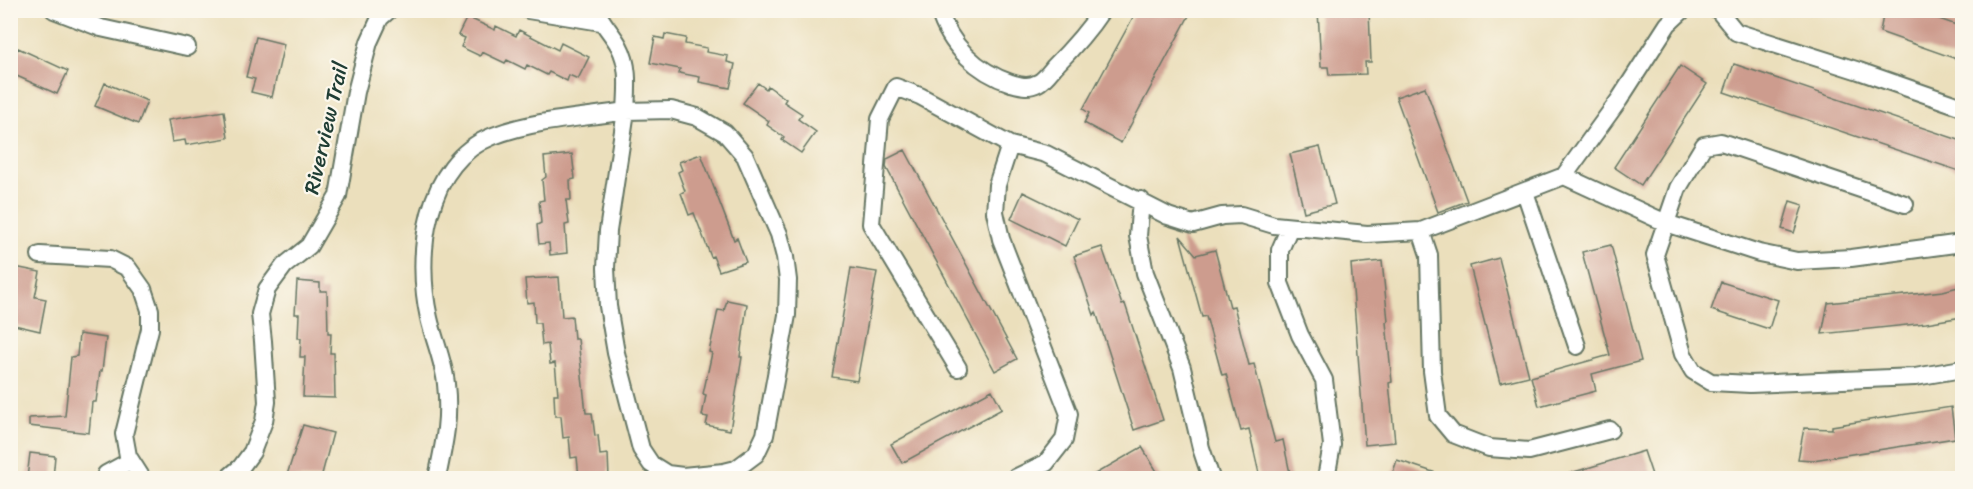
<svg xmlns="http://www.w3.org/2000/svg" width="1973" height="489" font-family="Sriracha,sans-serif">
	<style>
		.building { fill: #cd9c8e }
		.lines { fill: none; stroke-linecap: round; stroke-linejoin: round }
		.street-casing { stroke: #667664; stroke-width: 20 }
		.street { stroke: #fff; stroke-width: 16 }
		.labels { text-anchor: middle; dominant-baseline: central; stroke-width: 4.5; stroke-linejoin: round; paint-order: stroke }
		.street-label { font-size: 21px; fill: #1f3d34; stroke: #fbf7ec }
	</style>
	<rect width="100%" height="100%" fill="#fbf7ec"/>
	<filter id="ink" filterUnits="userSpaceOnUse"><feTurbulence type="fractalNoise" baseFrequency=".0167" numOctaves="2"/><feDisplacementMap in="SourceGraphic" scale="12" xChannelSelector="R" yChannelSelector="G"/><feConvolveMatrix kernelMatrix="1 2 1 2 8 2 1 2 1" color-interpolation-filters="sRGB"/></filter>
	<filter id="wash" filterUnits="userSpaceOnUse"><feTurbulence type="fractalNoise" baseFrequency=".008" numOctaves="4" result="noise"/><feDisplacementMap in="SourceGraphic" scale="24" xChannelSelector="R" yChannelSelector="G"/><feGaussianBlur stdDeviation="1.35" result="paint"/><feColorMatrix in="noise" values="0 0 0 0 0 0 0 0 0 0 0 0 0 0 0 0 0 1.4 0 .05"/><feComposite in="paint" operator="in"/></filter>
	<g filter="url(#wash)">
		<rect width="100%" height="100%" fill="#ebdfbc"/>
		<g id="blocks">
			<path class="building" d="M1137,10H1192L1121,143L1084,123L1089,113L1083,109Z
				M1318,10H1369L1371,62H1365L1366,74L1329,75L1328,67H1321Z
				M1884,10H1914L1962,27V61L1880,32Z
				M467,17L495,30L496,26L516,36L519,30L558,50L561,43L589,57L578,79L569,75L567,81L549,72L547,75L527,65L525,69L507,60L505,63L482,52L480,56L461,47L465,38L458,35Z
				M665,34L686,38L685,44L707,48L706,52L728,56L727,62L735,64L730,88L699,82L700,77L679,73L680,69L650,63L655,37L664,39Z
				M256,37L284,44L272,97L251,92L255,79L246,77Z
				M18,48L68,71L57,94L10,73V64Z
				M1734,64L1962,141V172L1724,92Z
				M1680,66L1707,84L1641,185L1614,167Z
				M105,83L147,101L138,124L95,106Z
				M758,83L766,89L768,86L786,99L784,102L802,114L798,119L816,132L801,153L782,140L784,137L767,125L769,121L743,103Z
				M1425,87L1467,201L1438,212L1396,97Z
				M224,111L228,138L186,145L185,140L172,142L168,120Z
				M1320,147L1335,204L1304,212L1290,154Z
				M905,150L1017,359L995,371L886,167L887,159Z
				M572,154L575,179L570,180L571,200H566L569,224L565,225L567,253L550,255L549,243L539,244L537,225L541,223L539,201L544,200L542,180L546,177L544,157Z
				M701,154L734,240L737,238L746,262L719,271L713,256L711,257L694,213L689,215L681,193L685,191L678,172L682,170L679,162Z
				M1023,192L1078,219L1065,246L1011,219Z
				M1790,201L1803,205L1794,233L1782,229Z
				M1180,236L1196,255L1215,250L1230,307L1234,306L1249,365L1254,364L1275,442L1283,440L1291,478H1260L1249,429L1241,431L1226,374L1222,375L1206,316L1202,317Z
				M1611,245L1641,361L1592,374L1596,391L1539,406L1531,377L1610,355L1582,252Z
				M1102,247L1122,305L1125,304L1163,420L1134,430L1096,312L1094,315L1074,256Z
				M1499,258L1529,376L1500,383L1470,266Z
				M1382,261L1388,321L1386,322L1392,382L1389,383L1395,442L1365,445L1351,264Z
				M10,266L40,272L35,297L46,299L40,331L10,324Z
				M851,268L877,272L857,381L832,377Z
				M559,277L562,317L572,316L574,339H578L586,413H592L595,436L598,435L600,455L608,454L609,478H579L577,457L571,458L569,437L563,438L561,416H555L554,394H558L555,363L550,364L548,344L542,345L540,323H535L534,302L527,303L525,279Z
				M297,281L320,283V291H327L328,333H331L330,353H334L335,398L303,397L305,357H300L301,338H298L299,314H295Z
				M1721,282L1778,300L1769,329L1711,310Z
				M1962,286V317L1926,323L1822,334L1828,303L1943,291Z
				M727,300L747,304L740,357H742L730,430L706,425L708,417L702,416L706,395L703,394L712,353L709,352L718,310L724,311Z
				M79,334L106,338L102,371H100L96,402H92L89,433L29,426V418L65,416L71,357L77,356Z
				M992,390L1002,409L902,463L891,444Z
				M1951,407L1955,438L1813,460L1798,459L1804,428L1832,429V426Z
				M303,425L333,433L321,478H286Z
				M1142,447L1161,478H1088Z
				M1644,451L1653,478H1565L1564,475Z
				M30,453L55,456L53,478H27Z
				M1397,460L1445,476L1444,478H1391Z"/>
		</g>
	</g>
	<g filter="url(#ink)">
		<use href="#blocks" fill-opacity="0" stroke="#667664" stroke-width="1.5"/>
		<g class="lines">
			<g class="street-casing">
				<path id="street" d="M54,10L101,28L187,47
					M528,10L601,22
					M939,10C949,45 977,72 1011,83C1022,86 1028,88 1038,83C1044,80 1049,73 1054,67C1072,49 1088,31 1102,10
					M1718,10L1736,32L1859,71L1962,107
					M671,110L697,117L725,133L745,156L779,234L785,257L788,280L787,315L765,435L756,454L736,469L724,472L683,476L667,474L651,464L641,449L616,353L608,306L606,268L608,231L626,111Z
					M1010,145L997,185L995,212L1001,239L1069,414L1064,440L1046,463L1015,478
					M1564,176L1666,223L1759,253L1797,261L1851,258L1962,243
					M1525,192L1577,346
					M1141,200L1138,236L1145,273L1182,368L1201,448L1211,478
					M1905,204L1721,142L1704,145L1678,188L1655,255L1683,354L1693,371L1711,382L1750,384L1915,377L1962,369
					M1290,227L1280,250V283L1300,335L1324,380L1332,445L1326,478
					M1421,231L1429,255L1432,371L1438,416L1453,434L1489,448L1529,451L1610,430
					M40,255L110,259L128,268L143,289L150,310V329L124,434L128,456L142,478
					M958,368L871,224L880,119L896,87L920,96L1010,145L1046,154L1168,216L1193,224L1222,216L1241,215L1274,225L1367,234L1421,231L1564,176L1619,100L1668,24L1683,10
					M105,478L106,474L130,461
					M228,478L241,467L252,452L264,421L267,402L263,341L260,314L267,289L284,266L309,246L338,196L356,92L369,42L380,18L389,10
					M437,478C444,444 450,420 446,384C444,362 434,340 429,318C415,256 424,163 493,136C534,120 582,118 626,111C627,89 630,66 619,46C612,33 602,24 596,10"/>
			</g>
			<use href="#street" class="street"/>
		</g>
	</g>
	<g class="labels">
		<g class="street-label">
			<text transform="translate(326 128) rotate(-77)">Riverview Trail</text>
		</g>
	</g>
	<rect width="1973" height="489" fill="none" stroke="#fbf7ec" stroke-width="36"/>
</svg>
